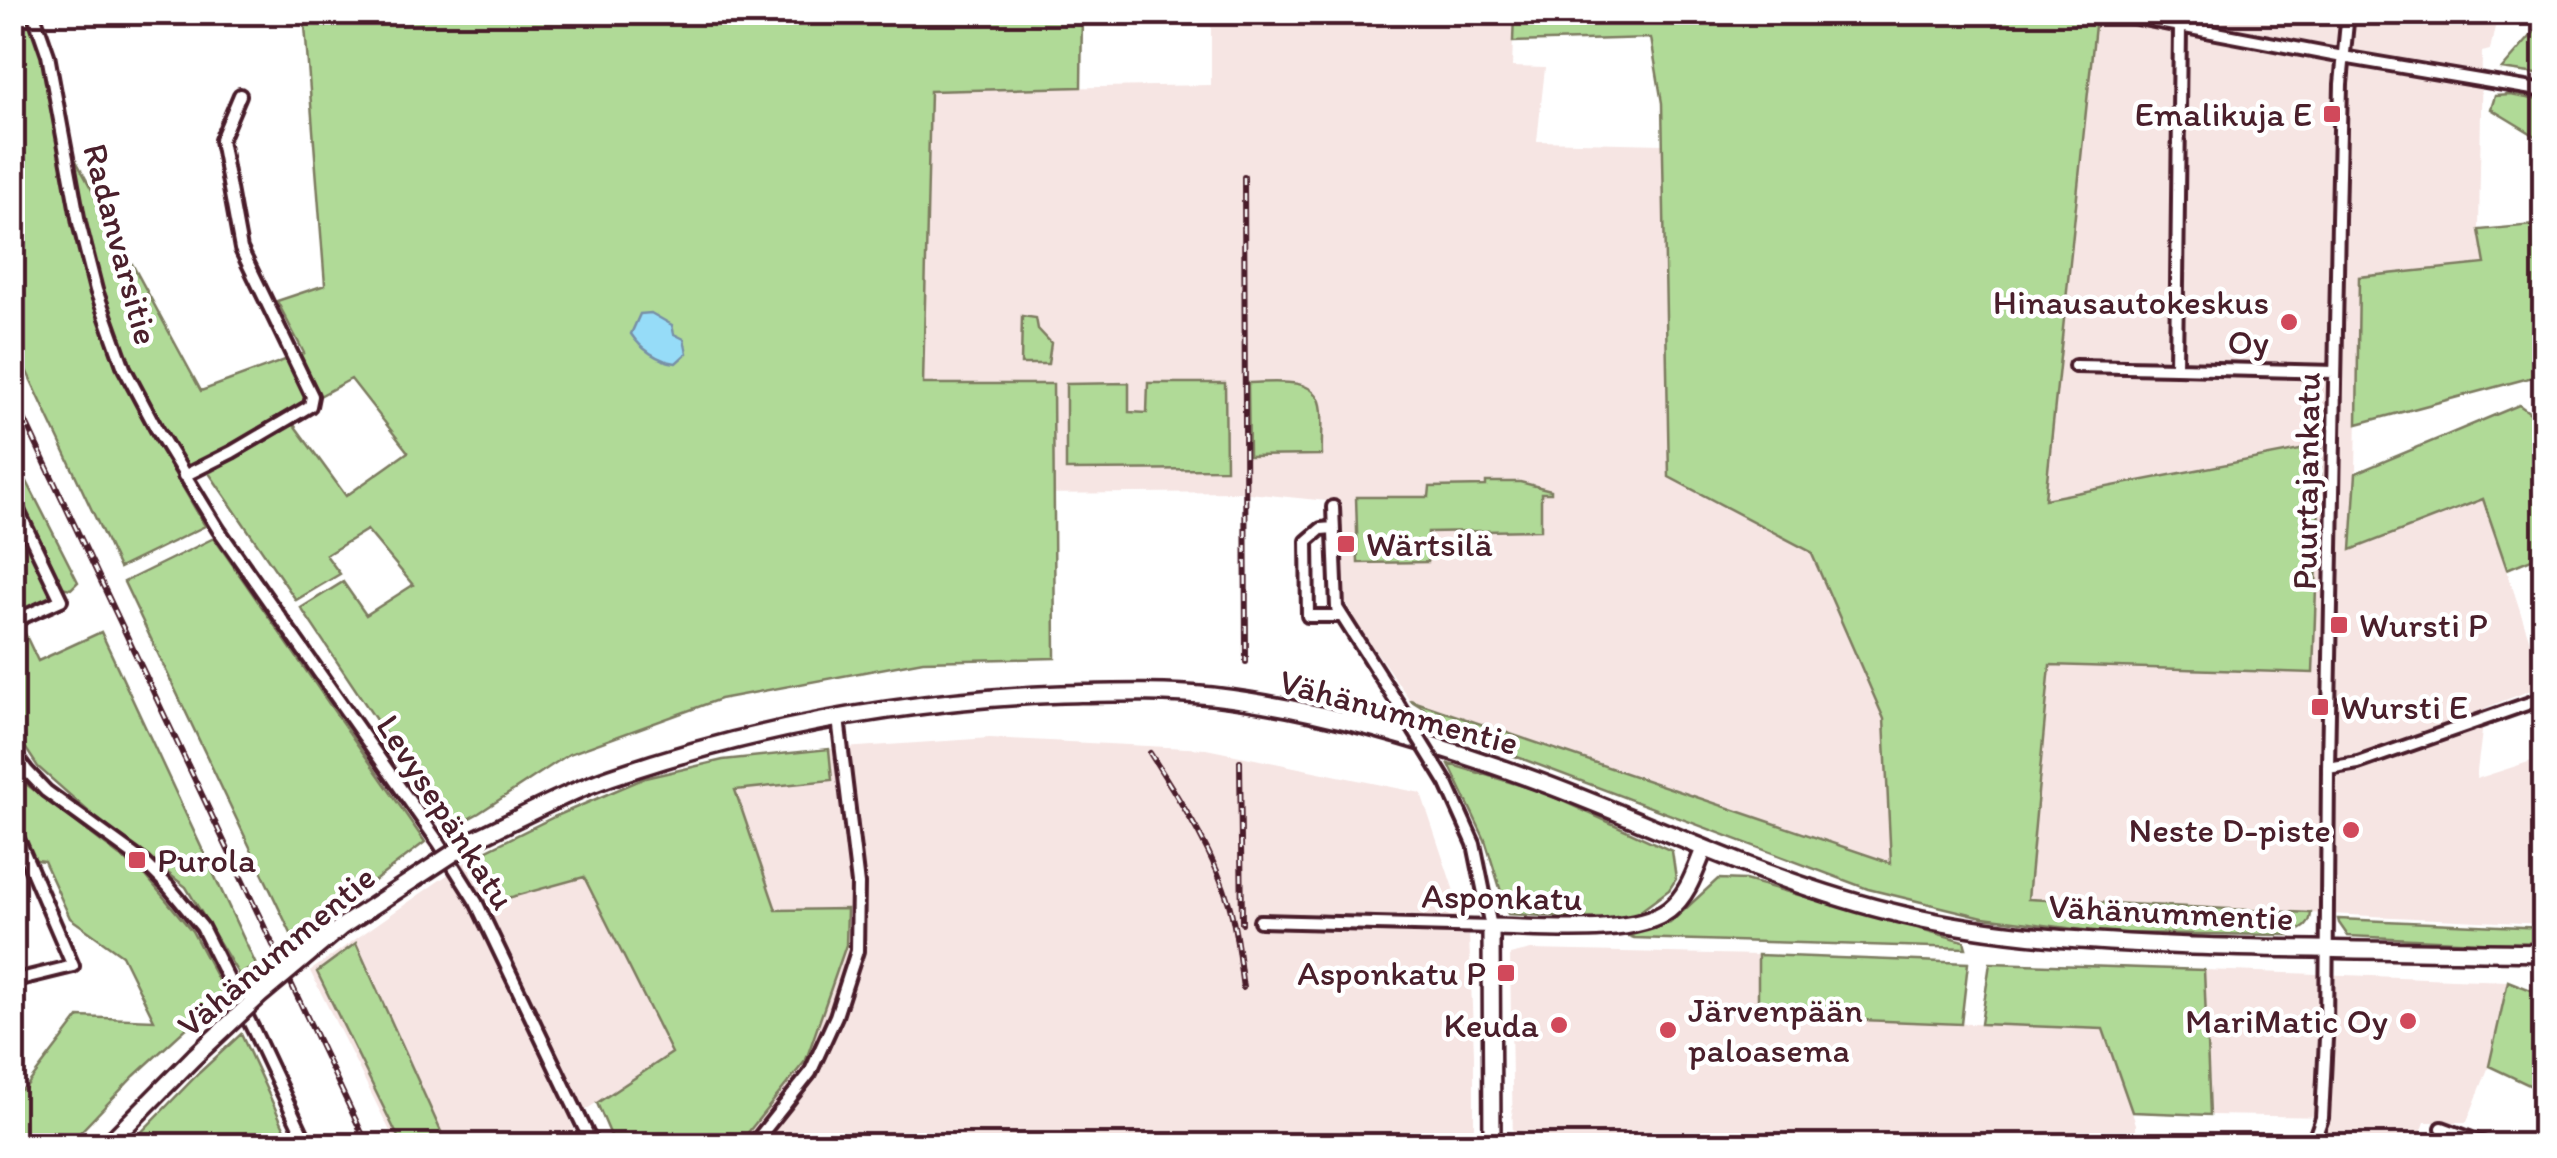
<svg xmlns="http://www.w3.org/2000/svg" width="2557" height="1158" font-family="Itim,sans-serif">
	<style>
		.built { fill: #f6e5e3 }
		.green { fill: #b0da97; stroke: #7d7c61; stroke-width: 2.5 }
		.water { fill: #96dcf8; stroke: #7890a6; stroke-width: 2.5 }
		.lines { fill: none; stroke-linecap: round; stroke-linejoin: round }
		.street-casing { stroke: #4a1f2b; stroke-width: 18 }
		.secondary-casing { stroke: #4a1f2b; stroke-width: 22 }
		.street { stroke: #fff; stroke-width: 10 }
		.secondary { stroke: #fff; stroke-width: 15 }
		.rail-casing { stroke: #4a1f2b; stroke-width: 6 }
		.rail { stroke: #fff; stroke-width: 2.5; stroke-dasharray: 8; stroke-linecap: butt }
		.street-bridge-casing { stroke: #4a1f2b; stroke-width: 18; stroke-linecap: butt }
		.secondary-bridge-casing { stroke: #4a1f2b; stroke-width: 22; stroke-linecap: butt }
		.street-bridge { stroke: #fff; stroke-width: 10 }
		.secondary-bridge { stroke: #fff; stroke-width: 15 }
		.poi-dot { fill: #d1495b; stroke: #fff; stroke-width: 4 }
		.labels { text-anchor: middle; dominant-baseline: central; stroke-width: 9; stroke-linejoin: round; paint-order: stroke }
		.poi-label { font-size: 35px; fill: #4a1f2b; stroke: #fff; text-anchor: end }
		.street-label { font-size: 35px; fill: #4a1f2b; stroke: #fff }
	</style>
	<rect width="100%" height="100%" fill="#fff"/>
	<filter id="ink" filterUnits="userSpaceOnUse"><feTurbulence type="fractalNoise" baseFrequency=".01" numOctaves="2"/><feDisplacementMap in="SourceGraphic" scale="20" xChannelSelector="R" yChannelSelector="G"/><feConvolveMatrix kernelMatrix="1 2 1 2 8 2 1 2 1" color-interpolation-filters="sRGB"/></filter>
	<g filter="url(#ink)">
		<path class="built" d="M1211,13H1514L1512,67L1545,68L1537,141L1663,144L1669,477L1810,552L1884,719L1892,863L1410,700L1360,629L1328,570L1327,501L1239,492L920,495L918,392L930,90L1211,85Z
			M2078,13H2498L2490,50L2482,52L2479,230L2486,264L2359,278L2356,473L2351,549L2484,499L2544,685L2485,708L2476,779L2544,757V924L2028,900L2049,665L2313,672L2320,446L2045,499L2096,17Z
			M990,738L1206,749L1421,793L1469,936L1474,1053V1145H738L806,1060L846,945L847,910L776,911L735,789L831,780L829,749Z
			M473,857L497,901L583,876L673,1053L570,1120L581,1145H397L310,971Z
			M1531,950L1758,955V1016L2103,1029L2136,1124V1145H1513L1510,955Z
			M2204,970L2508,981L2489,1066L2467,1122H2425L2417,1145L2319,1146L2331,1117L2210,1115Z"/>
		<path class="green" d="M2078,12L2096,16L2045,499L2321,446L2313,673L2050,665L2028,899L2311,913C2310,927 2302,929 2290,935L2106,933L1983,917L1868,889L1480,743L1410,700L1891,863L1884,719L1811,552L1669,477L1662,103L1651,38L1513,42L1514,13Z
			M12,13H37L51,52L69,139L57,141C72,219 88,299 121,370C145,424 176,475 205,526L119,568L13,342Z
			M304,13H1082L1081,87L930,91L923,384H1053L1055,658L923,661L720,699L569,754L479,813L449,829L301,608L343,582L366,615L413,585L367,530L326,555L340,574L296,600L209,473L294,425L346,496L408,452L351,379L185,469C167,435 145,401 129,366C99,299 84,226 73,155L201,391L304,353L277,301L325,285Z
			M2544,21V75L2502,69Z
			M2510,95L2544,101V141L2491,109L2495,96Z
			M2544,224V374L2357,424L2359,277L2485,264L2479,230Z
			M1022,316L1036,318L1038,329L1051,343L1048,364H1021Z
			M1129,383V412L1147,413L1148,383H1225L1226,469L1066,470V384Z
			M1248,383C1270,383 1315,375 1321,405C1324,420 1321,440 1322,455L1249,456Z
			M2519,405L2544,423V554L2507,569L2483,499L2351,550L2356,473Z
			M12,452L78,582L71,589L61,587L59,599L18,619L38,661L101,632L256,965L239,975L186,887L89,812L38,767L13,729Z
			M1486,482H1520L1551,490V493H1541V530L1428,532V562L1358,563L1356,497H1429L1430,487L1486,486Z
			M214,538L425,842L295,942L124,582Z
			M829,749L832,780L735,790L776,910L847,909L846,945L806,1060L738,1145H615L597,1103L672,1053L584,877L497,901L473,857L554,817L645,778L723,760Z
			M1449,764L1543,792L1672,851L1676,879L1669,890L1635,915L1604,919L1508,914L1485,840Z
			M22,781L146,876L192,931L225,993L134,1076L68,1145H13V1093L25,1088L79,1017L154,1020L122,955L70,918L44,861L13,857L12,787Z
			M1718,879L1745,880L1964,941L1966,948L1634,938L1626,935L1670,923Z
			M2338,919L2544,928V945L2348,936L2339,923Z
			M356,943L447,1145H402L317,972Z
			M1758,955L1968,963L1961,1024L1758,1016Z
			M1990,963L2204,970L2210,1115L2132,1112L2103,1029L1981,1024Z
			M2508,981L2544,995V1092L2489,1066Z
			M241,1034L292,1145H129L199,1073Z"/>
		<path class="water" d="M651,313L672,325L674,334L684,339L687,353L676,363C658,361 641,349 631,334L640,314Z"/>
		<g class="lines">
			<g class="street-casing">
				<path id="street" d="M33,12L48,55L79,223L96,290L124,368L156,428L218,529L439,843L476,902L593,1146
					M2106,12L2343,57L2544,91
					M2180,28L2176,368L2335,372
					M2075,366L2176,368
					M184,476L232,452L310,406L312,396L241,249L221,140L240,95
					M12,498L61,600L12,622
					M1333,507L1337,608L1398,704
					M1333,528L1321,529L1307,541L1308,616H1340
					M12,751L27,771L46,791L145,863L168,886L202,927L254,1031L308,1146
					M2328,768L2358,763L2544,698
					M12,784L27,771
					M12,825L73,966L12,981
					M1260,921L1491,927L1474,844L1447,784
					M2442,1128L2491,1146
					M752,1146L810,1073L836,1016L857,951L858,884L838,718
					M2312,1146L2322,1118L2326,1038L2328,768L2338,220L2341,84L2348,12"/>
			</g>
			<g class="secondary-casing">
				<path id="secondary" d="M475,839C520,818 565,793 611,777C756,727 909,700 1062,694C1112,693 1163,691 1212,696C1324,709 1438,744 1543,783C1663,828 1778,886 1904,915C1998,937 2096,942 2191,946C2309,950 2427,951 2544,953
					M106,1146L195,1056
					M1492,1146L1491,927C1536,927 1633,938 1669,910C1688,895 1695,871 1704,849"/>
			</g>
			<use href="#street" class="street"/>
			<use href="#secondary" class="secondary"/>
			<g class="rail-casing">
				<path id="rail" d="M1244,177L1246,662
					M12,393L368,1146
					M1150,753C1180,801 1213,850 1229,904C1237,931 1239,960 1243,988
					M1240,761L1242,923"/>
			</g>
			<use href="#rail" class="rail"/>
			<g class="street-bridge-casing">
				<path id="street-bridge" d="M1398,704L1447,784"/>
			</g>
			<g class="secondary-bridge-casing">
				<path id="secondary-bridge" d="M195,1056L260,995L341,927L475,839"/>
			</g>
			<use href="#street-bridge" class="street-bridge"/>
			<use href="#secondary-bridge" class="secondary-bridge"/>
		</g>
	</g>
	<g class="poi-dot">
		<rect x="2322" y="104" width="20" height="20" rx="5"/>
		<circle cx="2289" cy="322" r="10"/>
		<rect x="1336" y="534" width="20" height="20" rx="5"/>
		<rect x="2329" y="615" width="20" height="20" rx="5"/>
		<rect x="2310" y="697" width="20" height="20" rx="5"/>
		<circle cx="2351" cy="830" r="10"/>
		<rect x="127" y="850" width="20" height="20" rx="5"/>
		<rect x="1496" y="963" width="20" height="20" rx="5"/>
		<circle cx="2408" cy="1021" r="10"/>
		<circle cx="1559" cy="1025" r="10"/>
		<circle cx="1668" cy="1030" r="10"/>
	</g>
	<g class="labels">
		<g class="poi-label">
			<text x="2312" y="114">Emalikuja E</text>
			<text x="2269" y="302">Hinausautokeskus<tspan x="2269" dy="40">Oy</tspan></text>
			<text x="1366" y="544" text-anchor="start">Wärtsilä</text>
			<text x="2359" y="625" text-anchor="start">Wursti P</text>
			<text x="2340" y="707" text-anchor="start">Wursti E</text>
			<text x="2331" y="830">Neste D-piste</text>
			<text x="157" y="860" text-anchor="start">Purola</text>
			<text x="1486" y="973">Asponkatu P</text>
			<text x="1688" y="1010" text-anchor="start">Järvenpään<tspan x="1688" dy="40">paloasema</tspan></text>
			<text x="2388" y="1021">MariMatic Oy</text>
			<text x="1539" y="1025">Keuda</text>
		</g>
		<g class="street-label">
			<text transform="translate(121 244) rotate(75)">Radanvarsitie</text>
			<text transform="translate(2306 481) rotate(-89)">Puurtajankatu</text>
			<text transform="translate(1399 712) rotate(15)">Vähänummentie</text>
			<text transform="translate(446 812) rotate(57)">Levysepänkatu</text>
			<text transform="translate(1502 897) rotate(1)">Asponkatu</text>
			<text transform="translate(2171 912) rotate(3)">Vähänummentie</text>
			<text transform="translate(276 951) rotate(-40)">Vähänummentie</text>
		</g>
	</g>
	<rect width="2557" height="1158" fill="none" stroke="#fff" stroke-width="50"/>
	<rect x="25" y="25" width="2507" height="1108" fill="none" stroke="#4a1f2b" stroke-width="4" filter="url(#ink)"/>
</svg>
